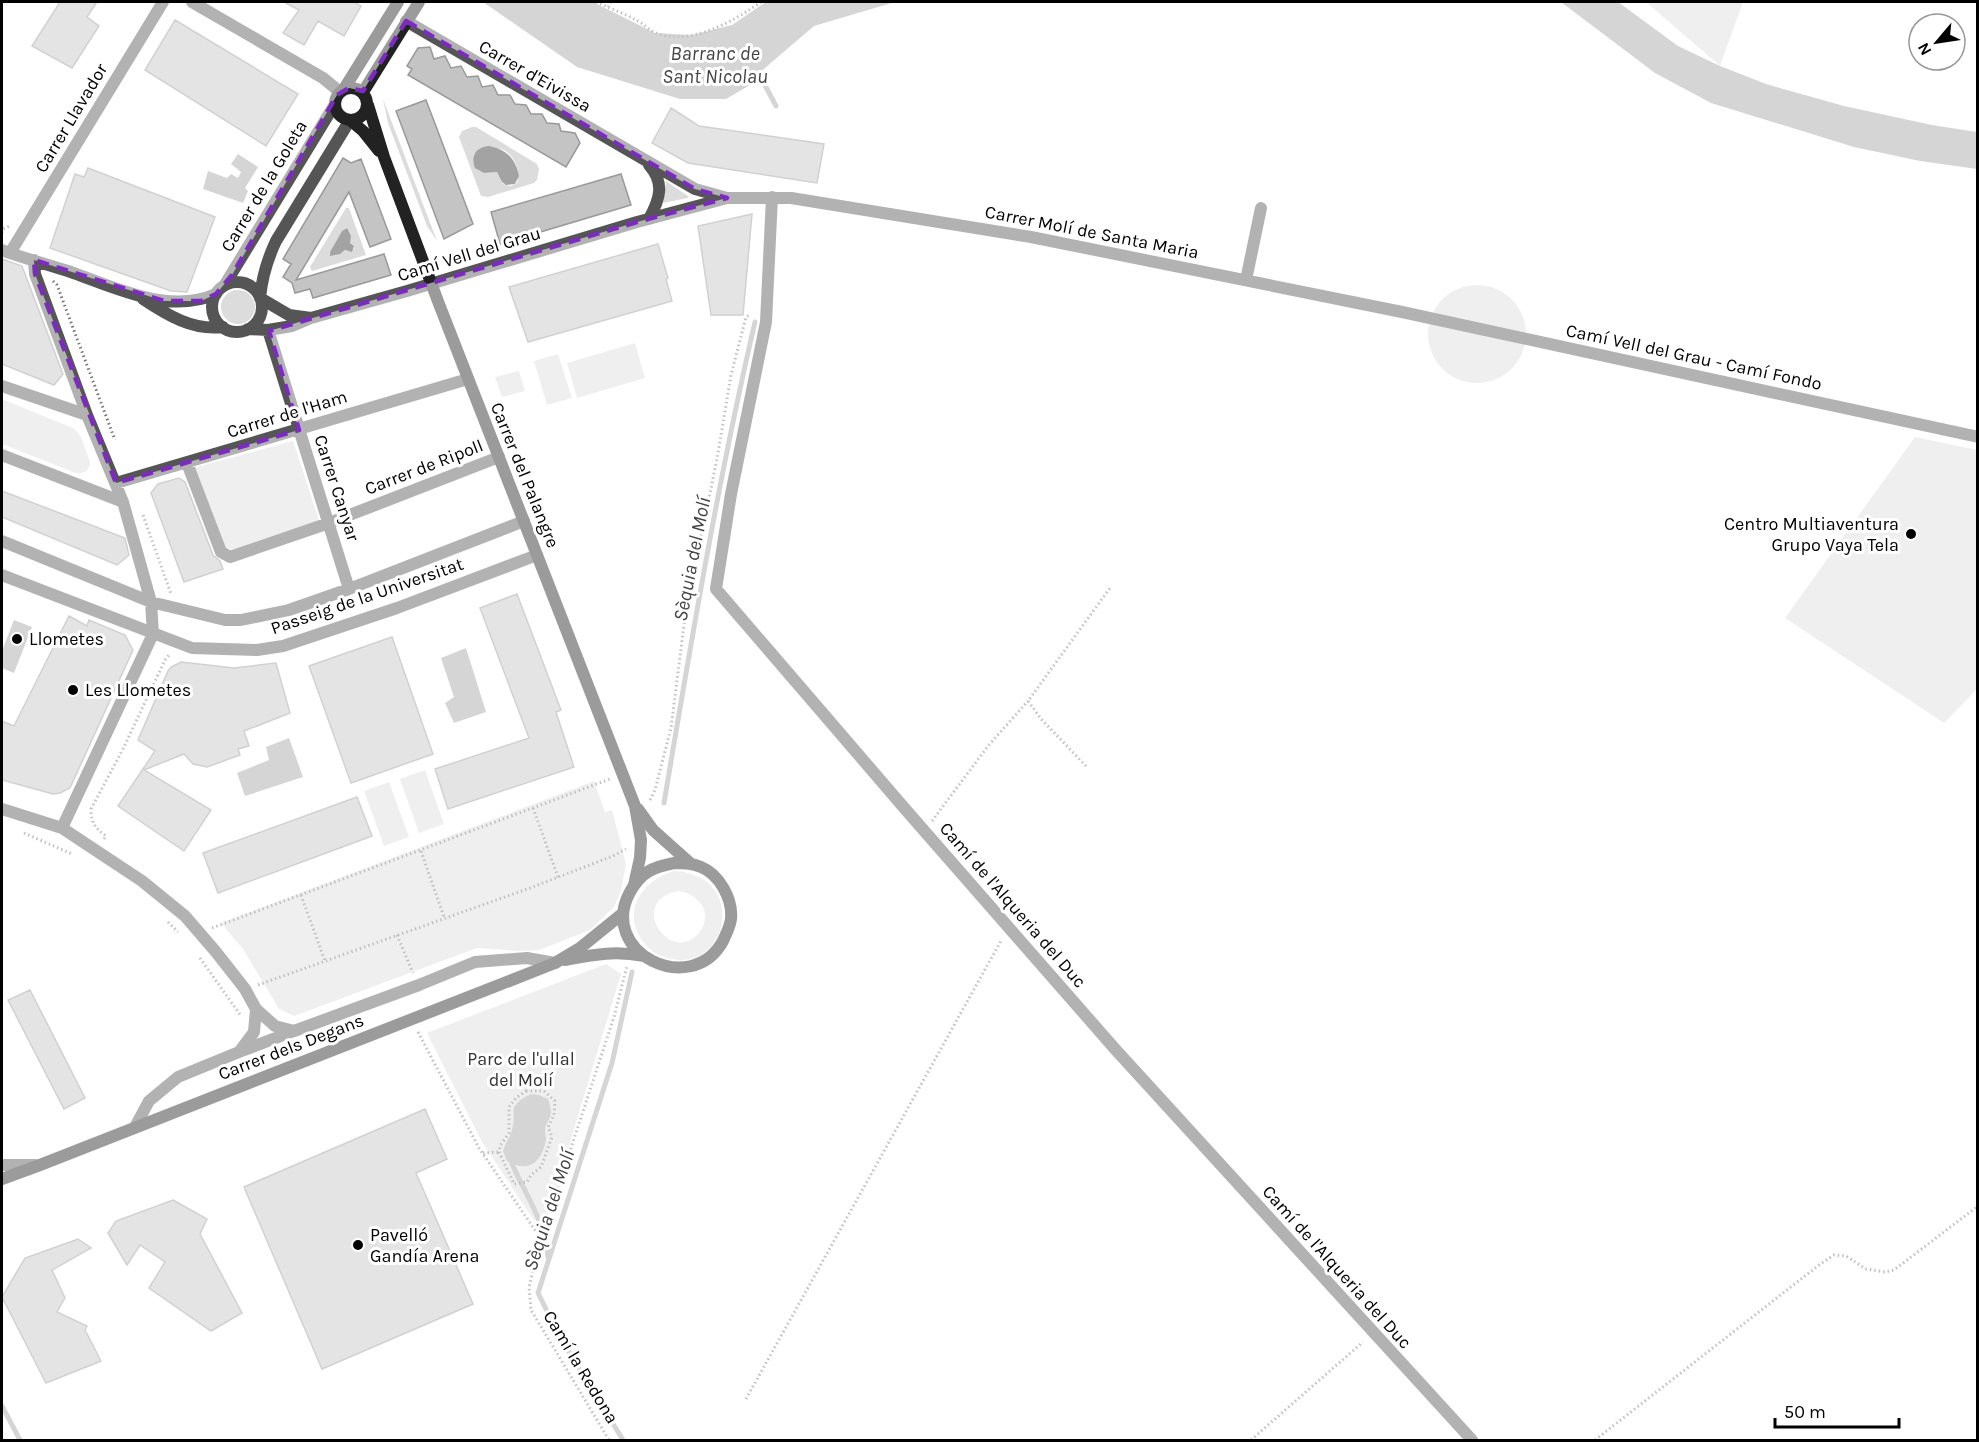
<svg xmlns="http://www.w3.org/2000/svg" width="1979" height="1442" font-family="Karla,sans-serif">
	<style>
		.green { fill: #dcdcdc; fill-rule: evenodd }
		.water { fill: #a3a3a3 }
		.lines { fill: none; stroke-linecap: round; stroke-linejoin: round }
		.stream { stroke: #a3a3a3; stroke-width: 5 }
		.building { fill: #c4c4c4; stroke: #999; stroke-width: 1.5 }
		.path { stroke: #777; stroke-width: 3; stroke-dasharray: 1.5 3; stroke-linecap: butt }
		.street { stroke: #555; stroke-width: 12 }
		.secondary { stroke: #222; stroke-width: 12 }
		.marked { fill: none; stroke: #7b2cbf; stroke-width: 4.5; stroke-dasharray: 12 8; stroke-linejoin: round }
		.poi-dot { fill: #000; stroke: #fff; stroke-width: 2 }
		.labels { text-anchor: middle; dominant-baseline: central; stroke-width: 6; stroke-linejoin: round; paint-order: stroke }
		.street-label { font-size: 18px; fill: #000; stroke: #fff }
		.poi-label { font-size: 18px; fill: #000; stroke: #fff; text-anchor: start }
		.park-label { font-size: 18px; fill: #333; stroke: #fff }
		.water-label { font-size: 20px; font-style: italic; fill: #444; stroke: #fff }
	</style>
	<rect width="100%" height="100%" fill="#fff"/>
	<path class="green" d="M1646,2H1743L1720,66Z
		M383,99L437,241L427,226L388,123Z
		M472,127H476L537,164L539,169L537,180L534,183L488,197L481,196L459,137L462,131ZM481,148C486,148 492,147 497,148C512,150 522,169 517,183L511,186L503,184L497,172L484,173L473,163L474,154Z
		M666,181L688,196V198L663,203Z
		M346,208H349L366,255L312,271L310,267ZM347,228L350,243L354,246V249L329,254L342,231Z
		M1428 334a49 49 0 1 1 98 0a49 49 0 1 1-98 0Z
		M221 307a17 17 0 1 1 34 0a17 17 0 1 1-34 0Z
		M635,343L645,378L577,398L567,363Z
		M558,354L572,398L547,405L534,361Z
		M519,371L525,391L502,397L495,377Z
		M2,399L75,429L81,437L90,462C90,471 84,474 76,473L2,444Z
		M1915,437L1977,450V689L1944,723L1785,618Z
		M293,441L319,520L234,550L224,548L193,468Z
		M425,770L444,824L419,833L400,779Z
		M594,781L605,812L612,810L626,864L621,891L614,907L590,930L539,950L519,951L477,948L294,1016L279,1009L243,949L221,923Z
		M389,782L409,837L384,846L364,791Z
		M674,871C749,875 728,971 672,959C662,957 652,953 645,944C620,914 640,881 674,871ZM678,891C697,893 713,911 701,930C674,970 624,902 678,891Z
		M606,964L621,974L545,1225L533,1219L482,1142L427,1033Z"/>
	<path class="water" d="M483,2H593L655,33L692,35L732,25L766,2H895L814,26L759,73L750,85L726,99H680L577,67Z
		M1561,2H1618L1678,46L1720,66L1766,84L1844,106L1932,125L1977,132V169L1920,161L1854,147L1711,103L1655,73Z
		M489,146C506,149 516,159 519,176L515,184L506,185L502,182L497,172L484,173L475,168C470,156 476,147 489,146Z
		M238,154L258,167L245,188L248,191L243,203L203,189L208,171L227,178L231,174L238,178L241,172L231,164Z
		M347,228L351,236L350,243L354,246L352,252L345,250L340,254L330,256V252L342,231Z
		M14,620L32,627L14,673L2,668V651Z
		M466,648L486,712L454,723L445,703L454,697L441,658Z
		M289,738L303,777L245,796L237,773L269,760L266,747Z
		M531,1094L539,1095L548,1099C550,1105 552,1111 550,1117C549,1120 547,1122 546,1125C544,1130 546,1135 546,1140C542,1162 528,1174 507,1161L503,1151C505,1144 509,1139 511,1133C519,1111 503,1108 531,1094Z"/>
	<g class="lines">
		<path class="stream" d="M759,74L776,106
			M664,803C691,642 718,481 755,322
			M512,1164C526,1195 545,1222 548,1257
			M2,1406L20,1440
			M623,1440L561,1339L538,1293L612,1063L632,972"/>
	</g>
	<path class="building" d="M60,2H97L87,17L99,26L72,68L32,46Z
		M284,2H354L361,6L344,36L318,21L304,45L283,33L299,10Z
		M175,20L298,94L266,146L145,70Z
		M430,47L434,59L445,56L451,68L461,66L467,77L478,76L482,87L493,85L498,95H510L515,104L526,105L531,114H542L547,123L559,124L561,131L575,133L580,143L566,167L408,75L412,69L407,66L418,48Z
		M426,100L473,224L444,239L396,111Z
		M671,108L699,126L824,144L817,183L688,163L652,143Z
		M343,158L351,163L361,159L391,239L370,247L349,192L296,280L384,254L391,275L313,298L310,289L295,293L292,283L283,277L291,264L283,259Z
		M88,168L215,217L187,292L171,291L50,248L75,174L84,177Z
		M621,174L631,205L500,244L491,212Z
		M752,214L743,315H711L698,226Z
		M658,244L668,278L666,279L672,301L528,342L509,287Z
		M2,259L22,266L63,374L54,385L2,364Z
		M179,478L185,482L213,555L220,561L223,569L184,582L151,493L158,484Z
		M2,491L125,538L129,555L117,565L2,517Z
		M517,594L561,710L556,712L574,767L448,809L435,769L529,738L480,608Z
		M69,616L87,626L89,620L125,635L133,650L70,788L60,793L53,794L2,780V721L14,726Z
		M392,637L433,754L351,783L309,666Z
		M181,662L234,668L276,663L290,713L244,731L249,746L238,749L240,755L207,767L193,764L184,754L144,770L211,810L184,851L118,806L155,751L138,740L168,671L171,667Z
		M357,797L372,836L218,893L203,853Z
		M30,990L85,1098L64,1109L8,1000Z
		M425,1109L447,1159L416,1173L473,1304L322,1369L244,1187Z
		M173,1200L207,1219L200,1234L242,1313L211,1331L149,1288L165,1262L140,1245L127,1265L108,1233L116,1221Z
		M78,1239L91,1248L52,1270L65,1298L57,1312L87,1326L85,1330L101,1361L46,1383L2,1297L25,1258Z"/>
	<g class="lines">
		<path class="path" d="M596,2C610,8 625,14 638,21C644,24 648,29 654,32C688,48 734,21 761,2
			M608,7L611,2
			M2,233L3,229L10,226
			M53,281L57,285L115,440
			M143,515L171,594
			M1086,766L1042,720L1028,701L1110,588
			M650,800L655,790L671,728L691,569L702,532L717,459L731,375L746,317L751,314
			M533,808L558,877
			M932,821L988,746L1028,701
			M24,833L72,854
			M104,839L106,836C95,828 91,823 91,809L123,749L165,660L169,655
			M421,851L444,917
			M301,895L325,961
			M168,922L178,932
			M212,928L610,779
			M397,935L413,973
			M200,958L241,1016
			M258,985L530,888L613,856L626,849
			M418,1032L479,1148L541,1239L529,1287L531,1310L609,1440
			M526,1091H544L555,1101L554,1115L548,1127L552,1137L541,1167L531,1175L527,1182L514,1184L499,1152L500,1146L509,1133V1107L516,1098Z
			M483,1153L499,1152
			M541,1239L614,1017L627,966
			M746,1399L1002,939
			M1251,1440L1363,1342
			M1595,1440L1819,1265L1834,1255L1846,1256L1866,1269L1885,1272L1894,1270L1978,1206"/>
		<path class="street" d="M192,2L323,78L340,92
			M406,21L695,189L727,198
			M772,197L766,322L731,494L716,589L906,810L1115,1049L1472,1440
			M649,219C660,199 665,183 649,165
			M2,250C23,258 46,264 68,271C114,287 168,315 216,294
			M10,253L163,2
			M34,260L35,274L87,415L123,502L151,602L153,634L62,828
			M1246,280L1261,208
			M212 307a25 25 0 1 1 50 0a25 25 0 1 1-50 0Z
			M224,286L335,104
			M260,298C262,277 267,260 276,241L350,120
			M260,298L289,315L311,318
			M143,299C167,315 193,331 223,327
			M248,329L268,330L292,326L311,318L407,291L637,222L727,198H791L1031,237L1402,312L1978,437
			M268,330L349,589
			M2,386L87,415
			M2,455L123,502
			M187,463L221,552L230,557L329,523L499,457
			M116,483L468,379
			M2,541L151,602L225,620H241L289,610L349,589L524,521
			M2,575L192,648L257,650L283,646L397,608L537,555
			M2,809L62,828L142,881L185,916L216,952L245,989L256,1009L275,1026L294,1031L419,985L475,962L527,958L555,963
			M239,1052L294,1031
			M135,1127L149,1101L178,1077L239,1052L254,1032L256,1009
			M2,1165H36"/>
		<path class="secondary" d="M335 104a16 16 0 1 1 32 0a16 16 0 1 1-32 0Z
			M344,89L398,2
			M363,92L419,2
			M368,105L384,157L439,304L635,806L641,840L640,858L634,885
			M350,120L363,131L379,151
			M638,809L653,830L690,863
			M674,863C683,863 692,863 701,867C719,874 733,899 731,919C730,927 726,934 723,941C691,999 597,952 630,892C641,872 653,867 674,863Z
			M565,960C592,955 615,950 643,956
			M2,1179L40,1165L555,963L580,948L622,914"/>
	</g>
	<path d="M0 0H1979V1442H0ZM406,21L695,189L727,198L637,222L269,331L299,430L116,483L35,274L34,260L164,301H201L216,294L232,275L337,95L349,88L363,91Z" fill="#fff" fill-opacity=".55" fill-rule="evenodd"/>
	<path class="marked" d="M406,21L695,189L727,198L637,222L269,331L299,430L116,483L35,274L34,260L164,301H201L216,294L232,275L337,95L349,88L363,91Z"/>
	<g class="poi-dot">
		<circle cx="1911" cy="534" r="6"/>
		<circle cx="17" cy="639" r="6"/>
		<circle cx="73" cy="690" r="6"/>
		<circle cx="358" cy="1245" r="6"/>
	</g>
	<g class="labels">
		<g class="street-label">
			<text transform="translate(535 76) rotate(30)">Carrer d'Eivissa</text>
			<text transform="translate(71 118) rotate(-59)">Carrer Llavador</text>
			<text transform="translate(264 186) rotate(-59)">Carrer de la Goleta</text>
			<text transform="translate(1092 232) rotate(11)">Carrer Molí de Santa Maria</text>
			<text transform="translate(469 254) rotate(-17)">Camí Vell del Grau</text>
			<text transform="translate(1694 357) rotate(12)">Camí Vell del Grau - Camí Fondo</text>
			<text transform="translate(287 414) rotate(-17)">Carrer de l'Ham</text>
			<text transform="translate(424 467) rotate(-21)">Carrer de Ripoll</text>
			<text transform="translate(525 475) rotate(68)">Carrer del Palangre</text>
			<text transform="translate(337 488) rotate(72)">Carrer Canyar</text>
			<text transform="translate(367 596) rotate(-19)">Passeig de la Universitat</text>
			<text transform="translate(1013 905) rotate(49)">Camí de l'Alqueria del Duc</text>
			<text transform="translate(291 1047) rotate(-21)">Carrer dels Degans</text>
			<text transform="translate(1337 1267) rotate(48)">Camí de l'Alqueria del Duc</text>
			<text transform="translate(581 1367) rotate(59)">Camí la Redona</text>
		</g>
		<g class="poi-label">
			<text x="1899" y="524" text-anchor="end">Centro Multiaventura<tspan x="1899" dy="21">Grupo Vaya Tela</tspan></text>
			<text x="29" y="639">Llometes</text>
			<text x="85" y="690">Les Llometes</text>
			<text x="370" y="1235">Pavelló<tspan x="370" dy="21">Gandía Arena</tspan></text>
		</g>
		<g class="park-label">
			<text x="521" y="1059">Parc de l'ullal<tspan x="521" dy="21">del Molí</tspan></text>
		</g>
		<g class="water-label">
			<text x="715" y="53">Barranc de<tspan x="715" dy="23">Sant Nicolau</tspan></text>
			<text transform="translate(692 559) rotate(-79)">Sèquia del Molí</text>
			<text transform="translate(549 1210) rotate(-72)">Sèquia del Molí</text>
		</g>
	</g>
	<rect width="1979" height="1442" fill="none" stroke="#000000" stroke-width="6"/>
	<g transform="translate(1937 42) rotate(241)"><circle r="28" fill="#ffffff" stroke="#999999" stroke-width="1.5"/>
	<path d="M0-4.5L10 22L0 15L-10 22Z" fill="#000000"/>
	<text y="-9" font-size="16" font-weight="bold" text-anchor="middle" fill="#000000">N</text>
	</g>
	<path d="M1775 1418v9h124v-9" fill="none" stroke="#000000" stroke-width="3"/>
	<text x="1784" y="1418" font-size="18" fill="#000000" stroke="#ffffff" stroke-width="4.5" paint-order="stroke">50 m</text>
</svg>
